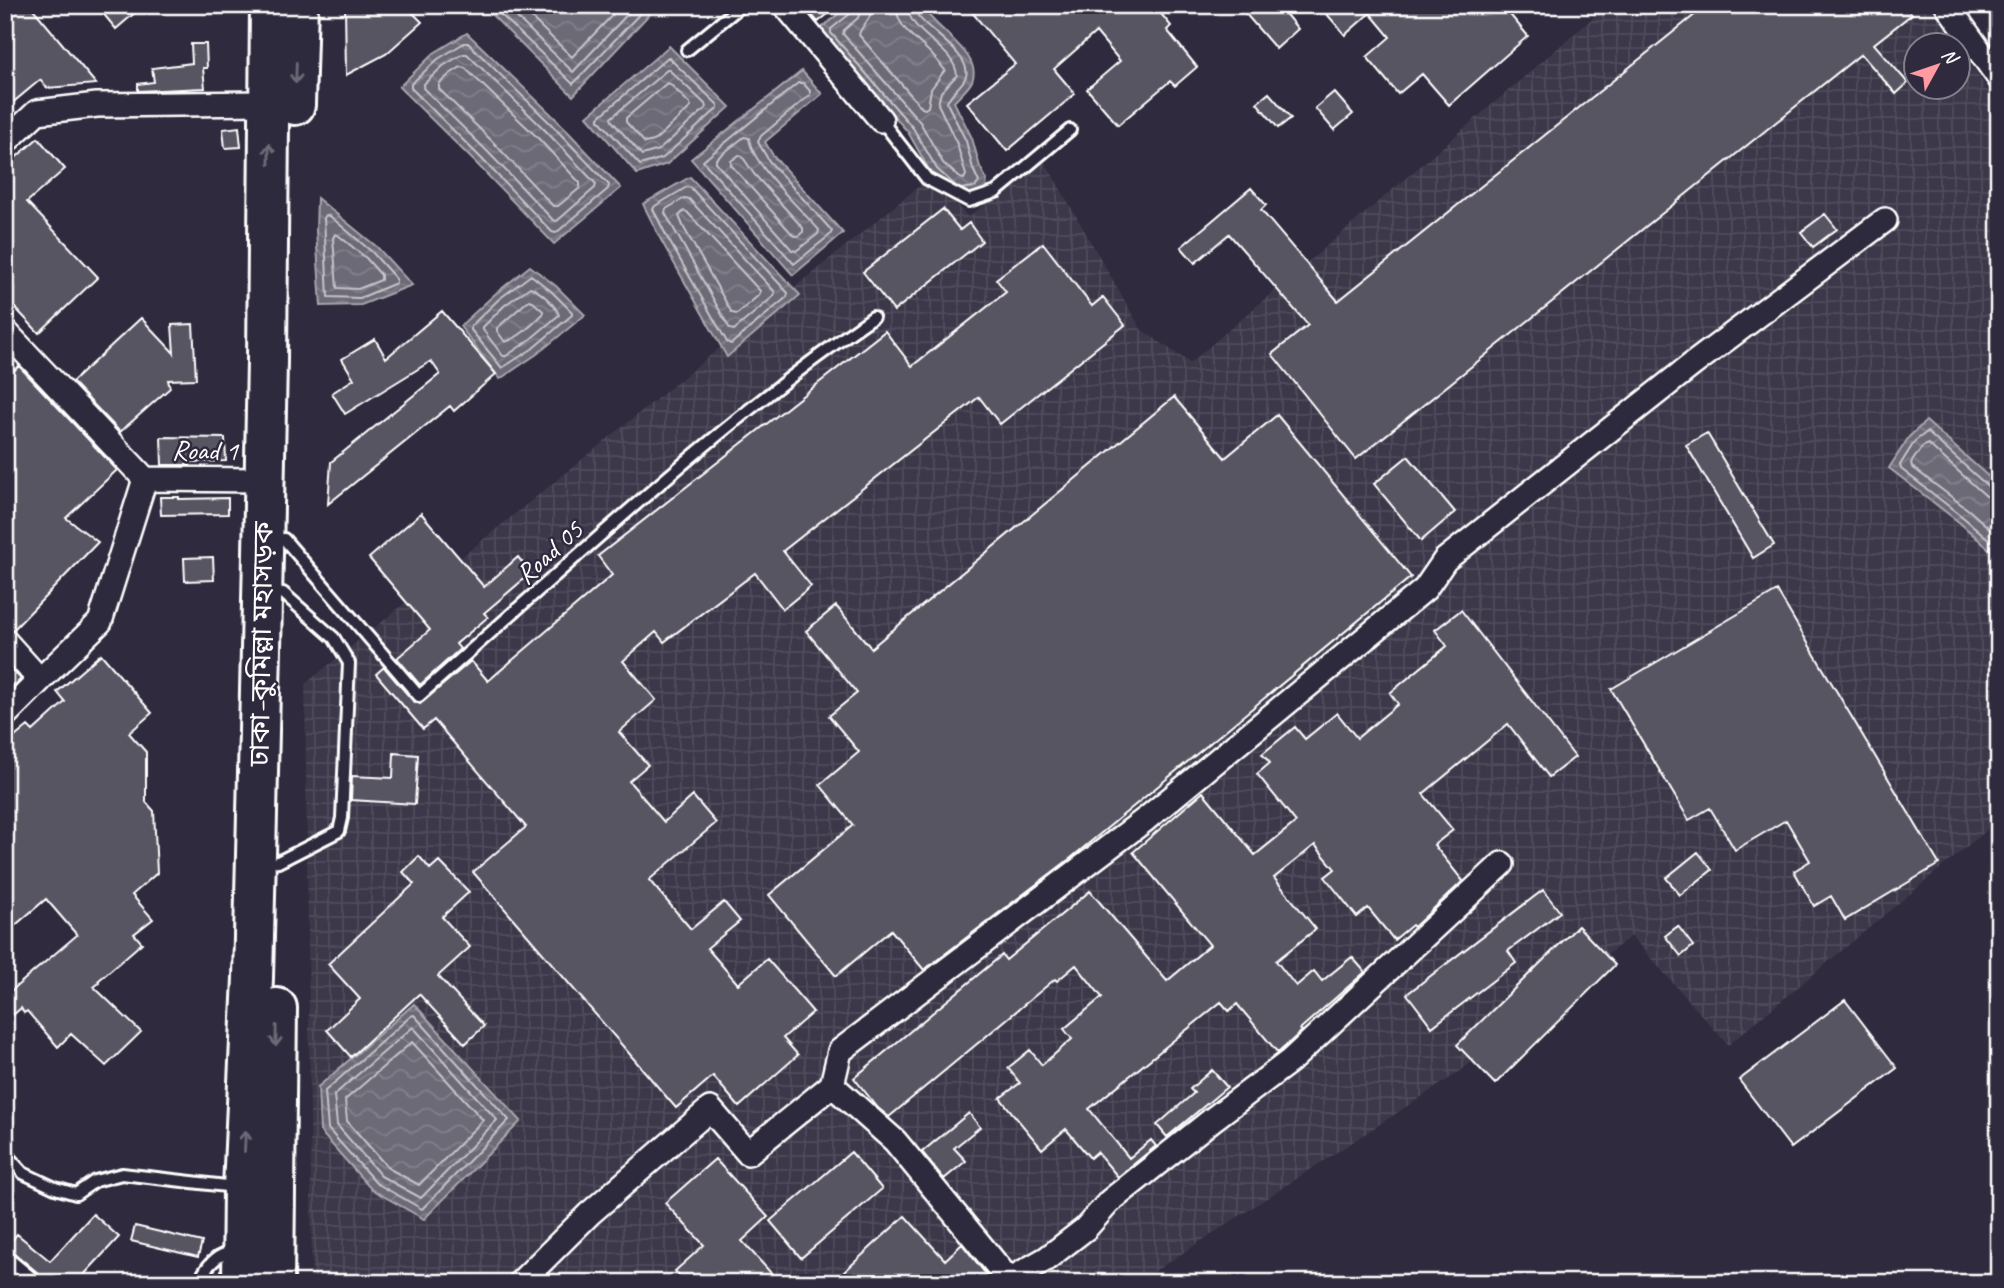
<svg xmlns="http://www.w3.org/2000/svg" width="2004" height="1288" font-family="Caveat,'Noto Sans Bengali',sans-serif">
	<style>
		.industrial { fill: url(#industrial-grid); fill-rule: evenodd }
		.water { fill: url(#water-waves); stroke: #a7a6ad; stroke-width: 2 }
		.lines { fill: none; stroke-linecap: round; stroke-linejoin: round }
		.shore { stroke: #c5c3c9; stroke-width: 2 }
		.building { fill: #595564; stroke: #fff; stroke-width: 2 }
		.lane-casing { stroke: #fff; stroke-width: 16 }
		.street-casing { stroke: #fff; stroke-width: 28 }
		.highway-casing { stroke: #fff; stroke-width: 44 }
		.lane { stroke: #2f2a3d; stroke-width: 10 }
		.street { stroke: #2f2a3d; stroke-width: 23 }
		.highway { stroke: #2f2a3d; stroke-width: 38 }
		.oneway { stroke: #6d6a77 }
		.labels { text-anchor: middle; dominant-baseline: central; stroke-width: 5; stroke-linejoin: round; paint-order: stroke }
		.street-label { font-size: 28px; fill: #fff; stroke: #2f2a3d }
	</style>
	<defs>
		<pattern id="industrial-grid" width="8" height="8" patternUnits="userSpaceOnUse" patternTransform="scale(1.75)"><rect width="8" height="8" fill="#3c3749"/><path d="M0 4h8M4 0v8" fill="none" stroke="#504b5b"/></pattern>
		<pattern id="water-waves" width="16" height="10" patternUnits="userSpaceOnUse" patternTransform="scale(1.75)"><rect width="16" height="10" fill="#6d6a77"/><path d="M0 5q4-4 8 0t8 0" fill="none" stroke="#83808b"/></pattern>
	</defs>
	<rect width="100%" height="100%" fill="#2f2a3d"/>
	<filter id="ink" filterUnits="userSpaceOnUse"><feTurbulence type="fractalNoise" baseFrequency=".0143" numOctaves="2"/><feDisplacementMap in="SourceGraphic" scale="14" xChannelSelector="R" yChannelSelector="G"/><feConvolveMatrix kernelMatrix="1 2 1 2 8 2 1 2 1" color-interpolation-filters="sRGB"/></filter>
	<g filter="url(#ink)">
		<path class="industrial" d="M1608,5H1935L1999,109V820L1728,1045L1631,936L1458,1073L1140,1281L1141,1283H312L305,684L933,175L968,217L1045,162L1141,329L1190,363ZM1916,46H1958V88H1916Z"/>
		<path class="water" d="M482,5H654L656,7L573,96Z
			M849,5H922C930,26 984,54 972,81C969,88 959,96 954,102L972,138L980,167L987,180L986,187L978,194L957,196L931,173L908,132L819,30Z
			M467,33L555,118L621,188L554,244L475,162L399,87L434,53Z
			M669,46L730,107L667,164L637,174L587,116Z
			M802,71L822,94L765,142L774,157L843,233L793,275L691,159Z
			M690,177L800,295L727,357L661,240L643,204Z
			M317,198L377,247L412,285L361,305L321,306L316,231Z
			M530,266L556,286L585,315L537,354L500,379L460,326L495,294Z
			M1926,421L1999,486V558L1960,523L1889,468L1909,437Z
			M414,1004L521,1121L424,1219L371,1189L320,1131L318,1087Z"/>
		<g class="lines">
			<path class="shore" d="M491,5L573,84L648,5
				M504,5L573,72L636,5
				M518,5L572,57L622,5
				M853,5L851,13L831,29V33L913,128L937,169L957,187
				M862,5L858,18L844,30L843,34L920,122L943,163L960,178L964,179L966,175L957,144L938,104L941,92L957,75C954,46 909,35 907,5
				M872,5C872,22 861,24 859,35L922,108L925,109L928,107L931,89L945,70C939,63 932,54 925,48C911,35 897,26 896,5
				M916,5C916,9 916,12 918,16C928,30 972,56 966,76C963,87 949,92 947,103L966,141L973,169L979,182L975,187L960,189
				M464,43H468L550,123L609,185L608,189L556,233L552,232L480,157L411,88V84L438,59Z
				M463,54H467L544,129L596,184L595,188L557,221L553,220L487,151L423,88L424,84L443,66Z
				M668,57L718,105V108L663,158L640,165L599,120V117Z
				M461,67L465,68L537,137L580,183V188L558,206H553L494,143L439,89V84L450,74Z
				M668,69L705,104L706,108L659,150L642,155L612,121L611,118Z
				M667,83L670,84L690,104L691,107L654,141L645,143L626,122V118Z
				M798,83H803L810,91V95L761,136L758,142L769,161L832,231L830,235L794,264L703,161Z
				M744,137L749,138C752,165 800,208 819,230L818,234L796,251L792,250L716,163V159Z
				M739,155L742,156L754,174L803,228V232L798,236H794L731,165V161Z
				M687,187L691,188L788,293L787,297L731,344L727,342L667,237L653,209L655,206Z
				M685,198L689,199L775,292L774,296L734,330L730,329L665,213L666,209Z
				M684,211L687,212L760,291L759,295L737,314L732,313L684,228L679,216Z
				M326,215L331,217L372,252L396,279V283L360,298L328,297L324,218Z
				M335,234L338,235L366,258L381,275V280L358,289L337,288L333,238Z
				M531,275L551,291L572,312V315L532,349L502,368L471,330V326L499,299Z
				M530,287C541,292 555,304 559,315L527,342L506,356H503L483,330V327L505,305Z
				M529,300L532,301L543,311V314C533,324 519,338 505,342L497,331V328Z
				M1999,491L1991,489L1927,432L1915,441L1900,465L1901,469L1964,518L1999,548
				M1999,499L1986,496L1928,444L1922,447L1911,463L1912,467L1970,511L1999,537
				M414,1015L509,1120L422,1209L376,1183L328,1129L325,1091L411,1016Z
				M413,1027L497,1120L421,1198L381,1176L337,1125L334,1095Z
				M412,1042L483,1120L419,1185L388,1168L347,1121L345,1100Z"/>
		</g>
		<path class="building" d="M5,5H30L96,84L47,88L40,80L5,109Z
			M96,5H144L116,29Z
			M345,5H405L422,22L386,54L346,75Z
			M803,5H839L818,22Z
			M966,5H1154L1171,26L1167,30L1197,67L1175,86L1170,81L1118,125L1087,89L1120,61L1096,32L1054,69L1075,94L1007,151L967,103L1015,64Z
			M1238,5H1278L1298,29L1276,49Z
			M1319,5H1502L1528,36L1449,105L1422,74L1398,94L1367,57L1390,37L1370,13L1345,35Z
			M1707,5H1905L1912,14L1874,44L1908,83L1896,94L1861,54L1356,459L1272,354L1308,325L1229,234L1195,263L1181,247L1251,188L1266,205L1261,210L1338,301Z
			M191,44H206L207,68H203L205,88L138,91V84L154,82L152,68L192,63Z
			M1334,92L1353,114L1334,130L1315,108Z
			M1269,93L1291,118L1278,128L1257,103Z
			M239,127L241,147L225,148L223,129Z
			M38,138L65,169L27,202L98,277L39,333L5,297V167Z
			M943,209L960,230L969,223L982,241L894,311L863,272Z
			M1825,214L1837,229L1813,247L1801,232Z
			M1043,243L1092,306L1103,297L1125,325L1000,424L979,397L783,551L811,586L783,609L755,573L664,642L656,632L623,661L656,700L619,732L648,765L629,781L664,822L693,796L716,823L649,880L691,929L724,902L740,921L707,948L738,984L767,959L813,1012L783,1038L798,1055L739,1107L713,1076L676,1108L473,872L526,827L434,720L423,729L376,674L384,667L413,701L420,704L471,661L488,681L612,575L598,556L885,331L912,366L1006,292L996,279Z
			M442,311L496,374L454,411L450,406L328,504L331,462L440,374L431,361L345,414L332,393L354,379L342,359L375,339L386,358Z
			M141,318L174,353L172,325L193,324L196,379L168,380L170,388L120,432L72,382Z
			M19,366L117,470L66,518L98,542L13,630L5,627V379Z
			M1174,397L1225,458L1277,415L1411,577L1071,858L924,970L891,930L836,976L769,895L853,825L820,785L859,752L829,716L857,693L806,631L836,606L871,648Z
			M1707,433L1774,545L1753,558L1686,445Z
			M161,437L225,438L226,461L189,462L190,465H162Z
			M1408,456L1455,512L1421,541L1374,484Z
			M160,497H179V499L228,498V514L161,515Z
			M421,513L484,587L518,557L531,573L484,613L488,617L456,644L460,649L420,685L397,658L430,630L369,558Z
			M213,557L214,580L185,581L184,558Z
			M1777,591L1939,864L1845,920L1831,896L1814,906L1794,871L1810,861L1786,820L1735,850L1710,808L1689,820L1611,689Z
			M1461,610L1575,757L1549,777L1508,724L1423,794L1453,830L1434,845L1463,881L1414,927L1412,925L1394,940L1368,908L1357,917L1325,877L1335,869L1315,845L1274,878L1316,929L1276,961L1296,986L1314,971L1322,981L1352,957L1365,972L1300,1029L1302,1031L1278,1053L1237,1004L1229,1011L1221,1002L1089,1109L1129,1158L1151,1140L1156,1146L1118,1177L1097,1152L1090,1158L1066,1129L1042,1149L1000,1098L1020,1083L1008,1068L1030,1050L1042,1065L1072,1039L1064,1029L1102,997L1076,965L1057,981L1055,979L889,1117L878,1108L854,1078L1002,955L1006,960L1090,891L1167,981L1210,945L1133,852L1203,792L1255,855L1296,822L1257,774L1270,763L1262,754L1295,727L1305,739L1337,713L1357,738L1398,704L1390,693L1447,646L1435,630Z
			M101,654L152,713L129,733L146,752V802L154,811L157,873L132,895L153,919L134,934L142,943L98,981L99,983L94,987L141,1032L106,1066L71,1034L58,1047L27,1011L24,1013L21,1008L5,1022V996L77,935L46,899L5,934V745L28,726L33,731L65,702L57,692Z
			M5,662L21,679L5,695Z
			M394,753L418,755L415,804L351,800L352,776L393,778Z
			M1698,852L1712,870L1680,895L1666,878Z
			M419,856L430,869L439,861L469,892L442,917L470,947L438,976L484,1026L465,1044L419,994L351,1057L327,1030L360,999L328,964L414,884L403,872Z
			M1543,890L1560,912L1508,951L1516,963L1432,1027L1407,994Z
			M1578,926L1615,965L1495,1084L1457,1045Z
			M1678,926L1693,946L1681,956L1665,936Z
			M1845,1000L1897,1068L1791,1148L1739,1080Z
			M1212,1070L1227,1087L1167,1137L1157,1125L1194,1093L1190,1089Z
			M969,1113L980,1127L954,1148L966,1161L944,1179L922,1152Z
			M851,1152L882,1189L801,1258L770,1221Z
			M715,1159L768,1217L742,1241L780,1283H685L675,1271L704,1245L665,1203Z
			M93,1214L119,1237L81,1278L79,1276L73,1283H42L37,1272L14,1253L5,1250V1233L13,1239L17,1234L50,1261Z
			M905,1216L945,1260L962,1244L993,1283H832Z
			M135,1226L202,1242L198,1257L131,1241Z"/>
		<g class="lines">
			<g class="lane-casing">
				<path id="lane" d="M687,50L742,5
					M881,120L927,179L969,201L996,192L1070,130
					M284,539L419,696C568,566 711,429 873,317
					M278,862L339,831L342,818L349,663L334,638L283,593
					M5,1153L23,1173L55,1188L76,1194L95,1181L122,1174L235,1187
					M199,1283C205,1267 218,1251 236,1253"/>
			</g>
			<g class="street-casing">
				<path id="street" d="M785,5L881,120
					M1947,5L1999,78
					M5,142L37,112L97,105L270,103
					M5,331L145,479L100,622L40,680L5,641
					M145,479L264,480
					M5,715L40,680
					M832,1085L895,1141L1009,1280L1046,1259L1085,1229L1110,1201L1213,1119L1290,1061L1502,864
					M5,1264L28,1283
					M520,1283L589,1214L710,1109L748,1153L832,1085L840,1051L1146,819L1425,589L1445,560L1693,364L1885,220"/>
			</g>
			<g class="highway-casing">
				<path id="highway" d="M295,105L298,5
					M242,1283L243,1188L253,978L261,649L267,362L270,5
					M274,1283L277,1008"/>
			</g>
			<use href="#lane" class="lane"/>
			<use href="#street" class="street"/>
			<use href="#highway" class="highway"/>
		</g>
		<defs><path id="oneway-shaft" d="M-6 0H5M1.5-3L5.5 0L1.5 3" fill="none" stroke-width="1.6" stroke-linecap="round" stroke-linejoin="round" transform="scale(1.75)"/></defs>
		<g class="oneway">
			<use href="#oneway-shaft" transform="translate(296 73) rotate(92)"/>
			<use href="#oneway-shaft" transform="translate(269 154) rotate(-90)"/>
			<use href="#oneway-shaft" transform="translate(276 1036) rotate(91)"/>
			<use href="#oneway-shaft" transform="translate(245 1141) rotate(-87)"/>
		</g>
	</g>
	<g class="labels">
		<g class="street-label">
			<text transform="translate(205 450) rotate(1)">Road 1</text>
			<text transform="translate(549 552) rotate(-42)">Road 05</text>
			<text transform="translate(261 644) rotate(-89)">ঢাকা–কুমিল্লা মহাসড়ক</text>
		</g>
	</g>
	<rect width="2004" height="1288" fill="none" stroke="#2f2a3d" stroke-width="28"/>
	<rect x="14" y="14" width="1976" height="1260" fill="none" stroke="#fff" stroke-width="2.5" filter="url(#ink)"/>
	<g transform="translate(1937 66) rotate(50)"><circle r="33" fill="#2f2a3d" stroke="#827f8b" stroke-width="2"/>
	<path d="M0-5L12 26L0 18L-12 26Z" fill="#ff9aa2"/>
	<text y="-10" font-size="19" font-weight="bold" text-anchor="middle" fill="#ffffff">N</text>
	</g>
</svg>
